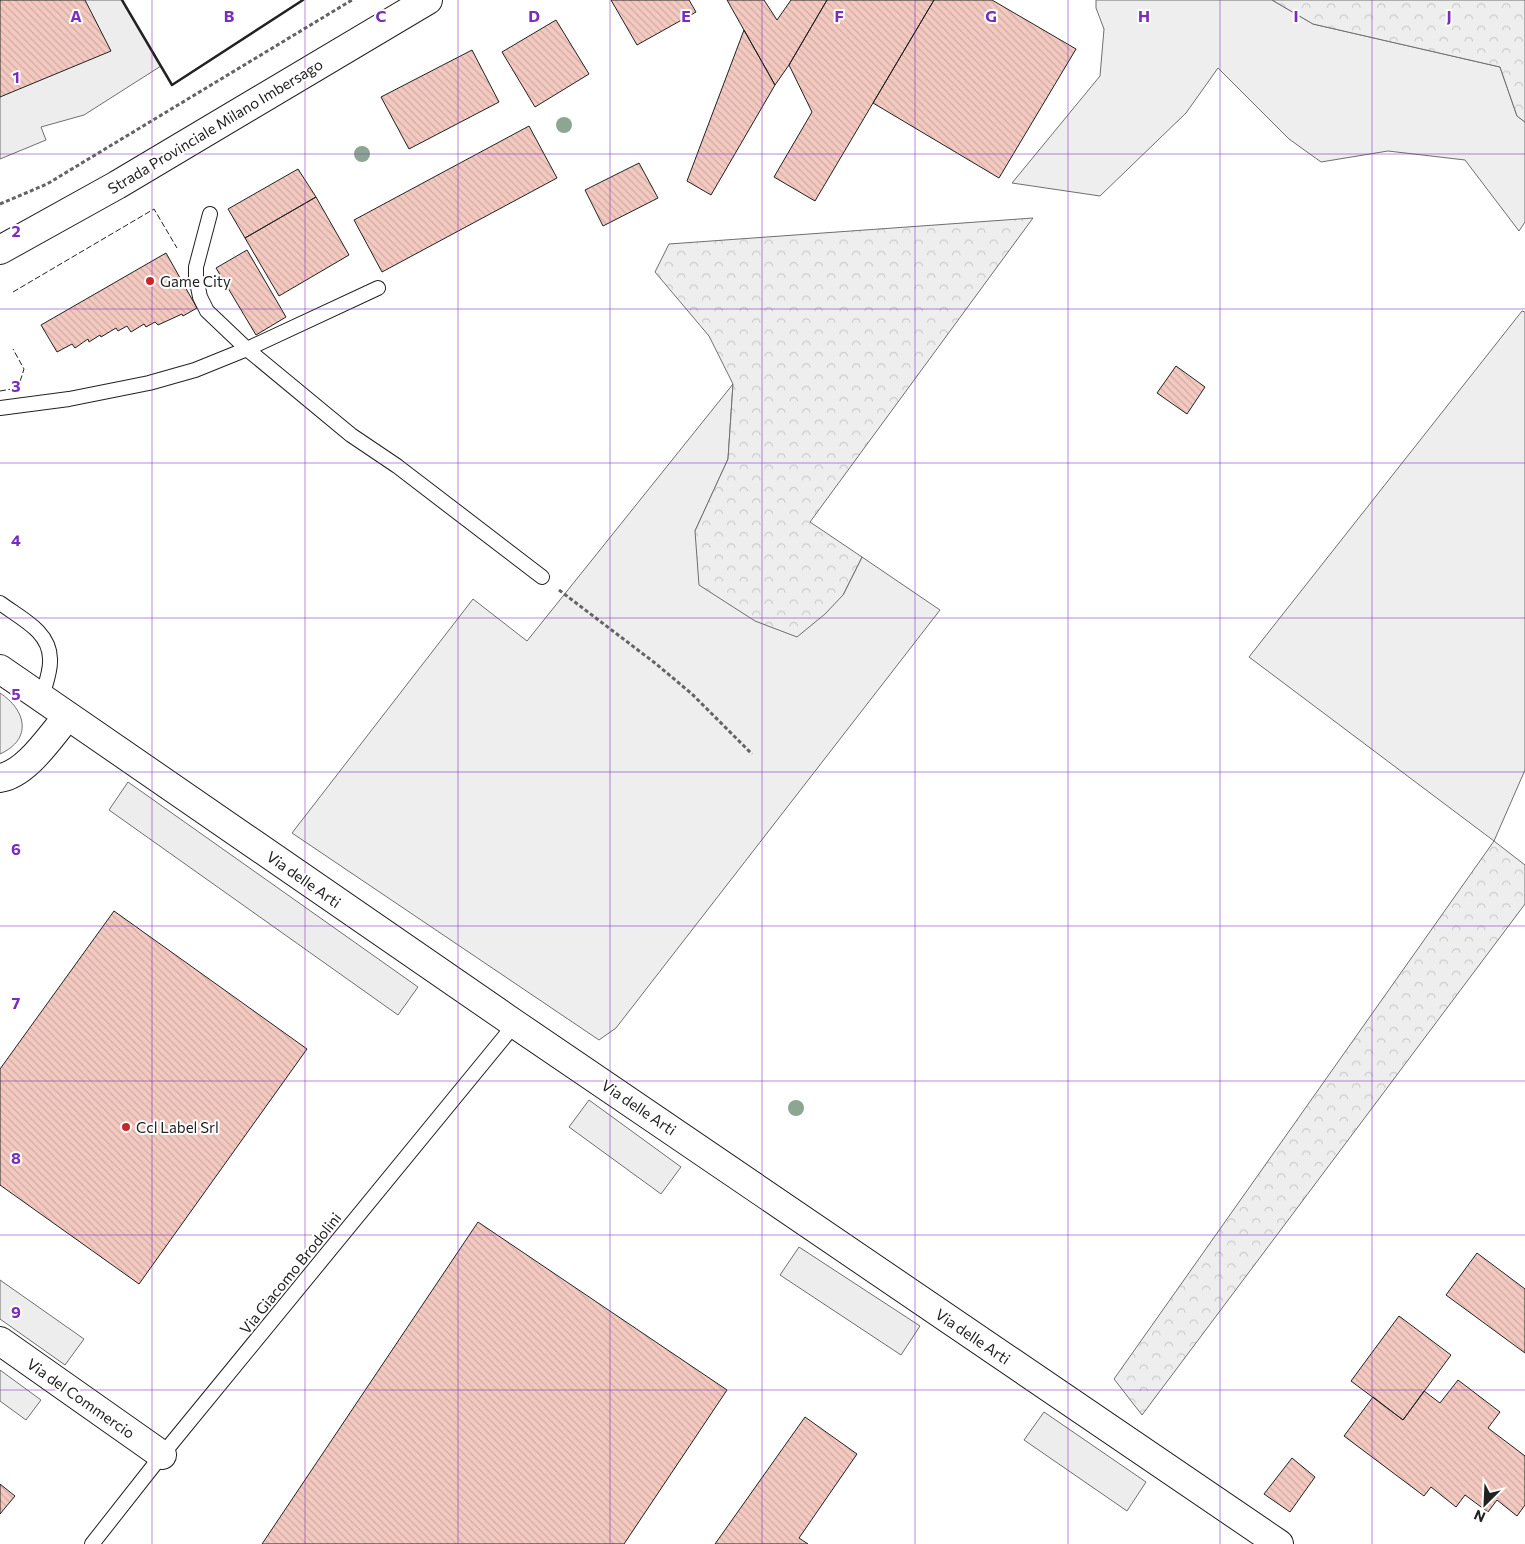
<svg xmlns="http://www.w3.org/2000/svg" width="1525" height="1544" font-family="Commissioner,sans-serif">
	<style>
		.green { fill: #eee; stroke: #6f6f6f }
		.forest { fill: url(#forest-crowns); stroke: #6f6f6f }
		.parking { fill: #ededed; stroke: #6f6f6f }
		.building { fill: url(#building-back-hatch); stroke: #222 }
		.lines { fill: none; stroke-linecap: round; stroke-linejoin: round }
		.lane-casing { stroke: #222; stroke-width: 16 }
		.street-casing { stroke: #222; stroke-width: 30 }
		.secondary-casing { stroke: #222; stroke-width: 30 }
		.path { stroke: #646464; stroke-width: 3; stroke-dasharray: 4 2.5; stroke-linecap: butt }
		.lane { stroke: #fff; stroke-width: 14 }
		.street { stroke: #fff; stroke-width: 28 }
		.secondary { stroke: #fff; stroke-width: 28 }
		.fence { stroke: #222; stroke-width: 1; stroke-dasharray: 6 2.5; stroke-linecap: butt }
		.wall { stroke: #222; stroke-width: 2.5 }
		.tree { fill: #8da692 }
		.grid { fill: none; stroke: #7b2cbf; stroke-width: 1; stroke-opacity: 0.55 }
		.poi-dot { fill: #c62828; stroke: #fff; stroke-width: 2 }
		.labels { text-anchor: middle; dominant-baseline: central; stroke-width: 4; stroke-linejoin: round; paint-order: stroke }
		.street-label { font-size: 15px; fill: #222; stroke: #fff }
		.poi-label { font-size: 15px; fill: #222; stroke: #fff; text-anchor: start }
		.grid-label { font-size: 16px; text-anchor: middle; font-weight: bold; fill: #7b2cbf; stroke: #fff; stroke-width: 4; stroke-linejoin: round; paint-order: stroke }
	</style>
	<defs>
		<pattern id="forest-crowns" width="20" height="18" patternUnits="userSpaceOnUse" patternTransform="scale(1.25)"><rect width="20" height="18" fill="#eee"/><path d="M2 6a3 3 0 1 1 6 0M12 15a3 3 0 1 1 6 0" fill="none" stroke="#ccc"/></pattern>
		<pattern id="building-back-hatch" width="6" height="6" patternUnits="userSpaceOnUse" patternTransform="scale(1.25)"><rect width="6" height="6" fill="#f3c9c0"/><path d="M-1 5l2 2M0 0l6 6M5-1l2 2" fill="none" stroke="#d0aca5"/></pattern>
	</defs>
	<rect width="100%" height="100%" fill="#fff"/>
	<path class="green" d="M1096,0H1272L1313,24L1500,67L1517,116L1525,122V222L1519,231L1465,160L1388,151L1321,162L1289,139L1218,68L1186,113L1100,196L1012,183L1100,76L1104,29L1096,8Z
		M1522,311L1525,312V770L1494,841L1249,657Z
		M733,384L728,459L695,531L843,595L862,557L940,610L616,1028L599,1040L292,833L473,599L527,641Z
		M0,693C26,710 33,739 0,754Z"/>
	<path class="forest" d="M1272,0H1525V122L1517,116L1500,67L1313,24Z
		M1033,218L810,522L862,557L843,595L825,614L797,637L755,621L699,585L695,531L728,459L733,384L709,336L655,272L669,244Z
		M1494,841L1525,865V904L1142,1415L1114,1379Z"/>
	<path class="parking" d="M0,0H122L161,66L84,115L41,127L46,140L0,159Z
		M128,782L418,987L398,1015L109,810Z
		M589,1100L681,1167L661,1194L569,1127Z
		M799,1247L920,1326L901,1355L780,1275Z
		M0,1280L84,1339L65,1365L0,1319Z
		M0,1370L41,1400L26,1420L0,1401Z
		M1044,1412L1146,1482L1127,1511L1024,1440Z"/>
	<path class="building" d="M0,0H85L111,51L0,97Z
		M611,0H689L696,12L637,45Z
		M727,0H764L777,20L791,0H827L789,65L775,85Z
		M827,0H934L815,201L774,177L812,112L789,65Z
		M934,0H992L1076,49L999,178L873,103Z
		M556,20L589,74L535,107L502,52Z
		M744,30L775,85L711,195L687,181Z
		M472,50L499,102L409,149L381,97Z
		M529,126L557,178L382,272L354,220Z
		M639,163L658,198L603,226L585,190Z
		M298,169L316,197L245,238L228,209Z
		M316,197L349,255L279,296L245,238Z
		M247,250L286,317L256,335L216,268Z
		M166,253L197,308L183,316L182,314L158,325L155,322L146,327L144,324L131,332L127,326L118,331L116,328L101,337L100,335L89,342L88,339L75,348L72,344L57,352L41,325Z
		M1176,366L1205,387L1187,414L1157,393Z
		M114,911L307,1049L139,1284L0,1185V1069Z
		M478,1222L727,1390L624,1544H262Z
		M1477,1253L1525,1289V1353L1446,1295Z
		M1399,1316L1451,1355L1403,1420L1351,1381Z
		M1458,1380L1500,1412L1488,1428L1525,1456V1505L1517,1516L1497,1500L1488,1512L1465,1495L1456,1507L1431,1487L1424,1496L1344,1436L1373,1397L1403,1420L1424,1391L1440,1403Z
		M805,1417L857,1454L799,1538L808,1544H715Z
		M1292,1458L1315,1477L1290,1512L1264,1494Z
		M0,1484L15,1496L0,1514Z"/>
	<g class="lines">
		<g class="lane-casing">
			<path id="lane" d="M210,214L196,267V277L200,297L207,311L247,349L351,435L397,466L542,577
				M0,408L69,399L149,383L195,370L247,349L378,288
				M0,603C20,618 50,631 50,659C51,671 45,685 42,697
				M92,1544L162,1455L515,1024"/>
		</g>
		<g class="street-casing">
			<path id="street" d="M0,669L515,1024L1279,1544
				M0,778C27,774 51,735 68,716
				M0,1341L162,1455"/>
		</g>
		<g class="secondary-casing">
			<path id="secondary" d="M0,250L117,185L428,0"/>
		</g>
		<path class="path" d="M0,204L47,184L352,0
			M559,590L655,663L692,694L752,754"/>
		<use href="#lane" class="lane"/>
		<use href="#street" class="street"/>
		<use href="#secondary" class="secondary"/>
		<path class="fence" d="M13,292L154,209L177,248
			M0,391L18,388L24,369L13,349"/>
		<path class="wall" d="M122,0L172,85L303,0"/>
	</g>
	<g class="tree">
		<circle cx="564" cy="125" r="8"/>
		<circle cx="362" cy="154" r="8"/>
		<circle cx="796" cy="1108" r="8"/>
	</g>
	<path class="grid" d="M152,0V1544M305,0V1544M458,0V1544M610,0V1544M762,0V1544M915,0V1544M1068,0V1544M1220,0V1544M1372,0V1544M0,154H1525M0,309H1525M0,463H1525M0,618H1525M0,772H1525M0,926H1525M0,1081H1525M0,1235H1525M0,1390H1525"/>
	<g class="poi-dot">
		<circle cx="150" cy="281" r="5"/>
		<circle cx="126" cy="1127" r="5"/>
	</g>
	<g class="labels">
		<g class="street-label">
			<text transform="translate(215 126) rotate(-31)">Strada Provinciale Milano Imbersago</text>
			<text transform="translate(304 879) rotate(35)">Via delle Arti</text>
			<text transform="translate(639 1107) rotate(34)">Via delle Arti</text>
			<text transform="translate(290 1273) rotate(-51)">Via Giacomo Brodolini</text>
			<text transform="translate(973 1336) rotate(34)">Via delle Arti</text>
			<text transform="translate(81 1398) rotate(35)">Via del Commercio</text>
		</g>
		<g class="poi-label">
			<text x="160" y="281">Game City</text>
			<text x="136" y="1127">Ccl Label Srl</text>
		</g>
	</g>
	<g class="grid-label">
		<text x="76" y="22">A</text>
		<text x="229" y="22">B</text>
		<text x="381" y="22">C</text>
		<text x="534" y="22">D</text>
		<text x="686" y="22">E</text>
		<text x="839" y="22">F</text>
		<text x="991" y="22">G</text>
		<text x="1144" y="22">H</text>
		<text x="1296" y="22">I</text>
		<text x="1449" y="22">J</text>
		<text x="16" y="83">1</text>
		<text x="16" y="237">2</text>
		<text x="16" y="392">3</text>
		<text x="16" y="546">4</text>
		<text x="16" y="700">5</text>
		<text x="16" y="855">6</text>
		<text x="16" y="1009">7</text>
		<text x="16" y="1164">8</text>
		<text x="16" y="1318">9</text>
	</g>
	<g transform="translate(1485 1504) rotate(204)" stroke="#ffffff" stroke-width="4" paint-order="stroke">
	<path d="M0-4L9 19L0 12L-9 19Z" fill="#222222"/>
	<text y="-8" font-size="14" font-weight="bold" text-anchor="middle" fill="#222222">N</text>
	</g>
</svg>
